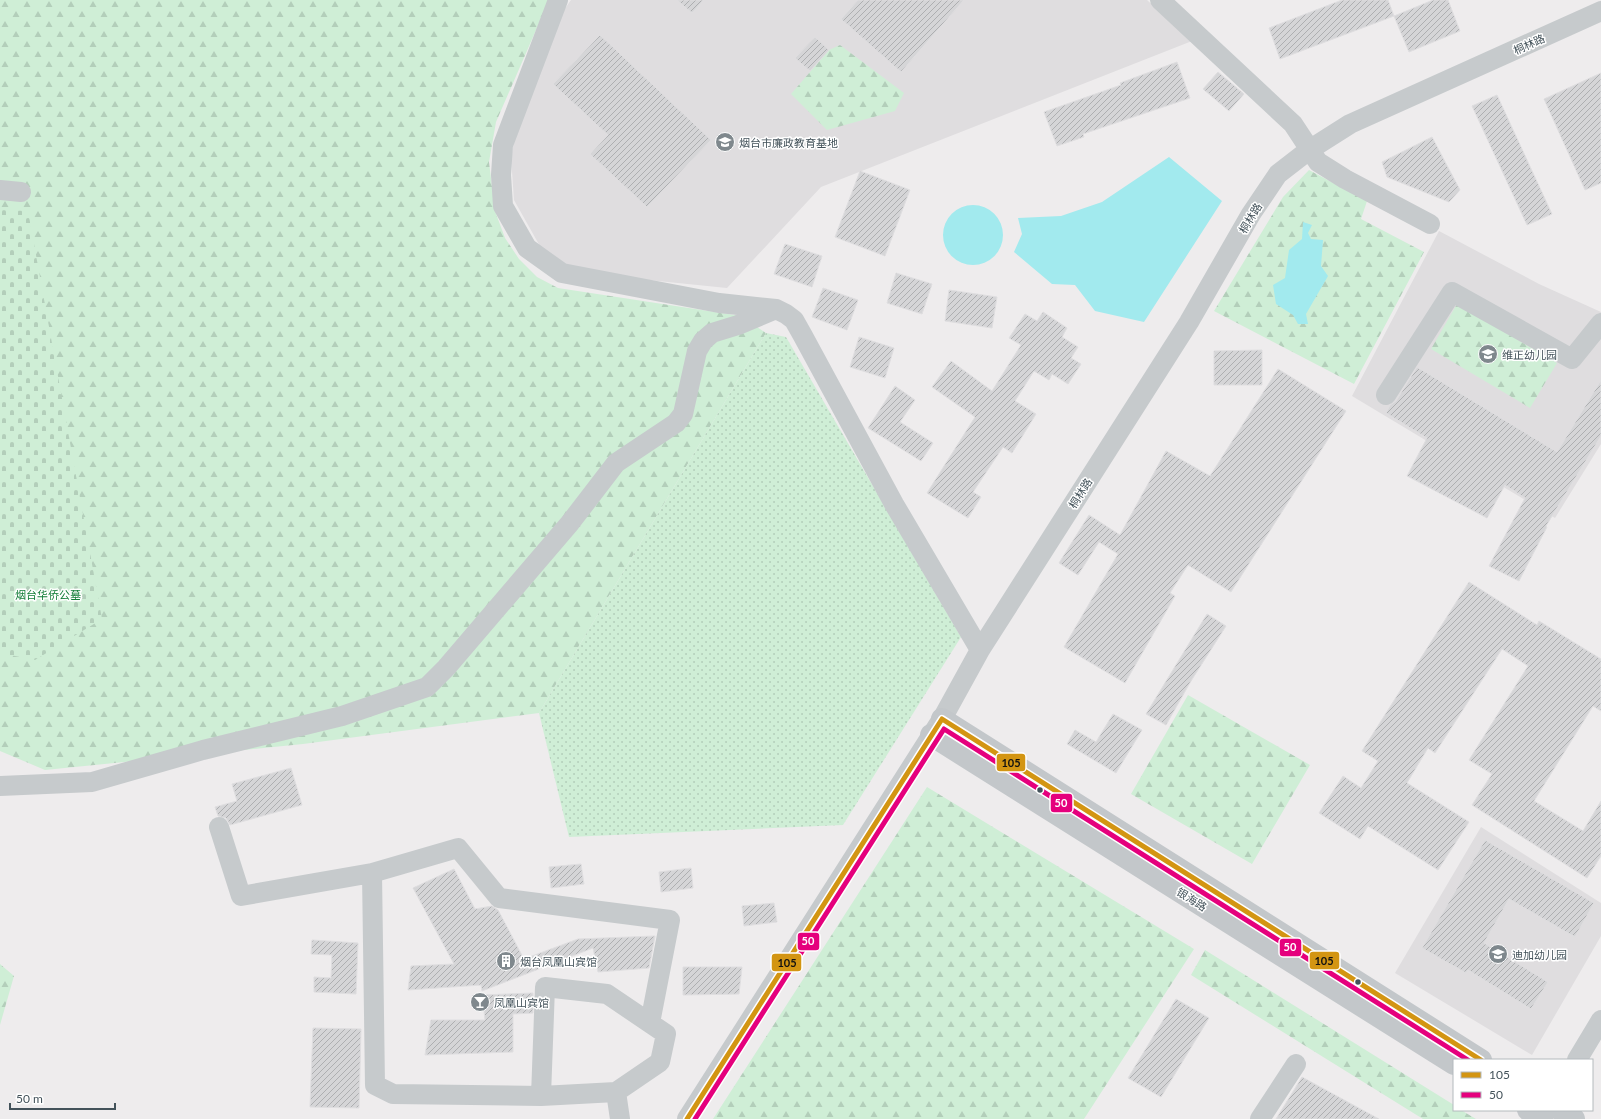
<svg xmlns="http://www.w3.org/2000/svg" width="1601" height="1119" font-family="Lato,'Noto Sans SC',sans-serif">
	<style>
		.education { fill: #dfdddf }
		.forest { fill: url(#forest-firs) }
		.cemetery { fill: url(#cemetery-stones) }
		.park { fill: url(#park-dots) }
		.water { fill: #a2eaee }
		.building { fill: url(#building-hatch); stroke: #dfdee0 }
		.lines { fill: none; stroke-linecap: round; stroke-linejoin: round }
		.minor { stroke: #c6cacc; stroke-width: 20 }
		.major { stroke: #c3c7ca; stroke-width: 22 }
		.bus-1-casing { stroke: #fff; stroke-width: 8 }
		.bus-2-casing { stroke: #fff; stroke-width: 8 }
		.bus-1 { stroke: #d39512; stroke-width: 5 }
		.bus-2 { stroke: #e5007d; stroke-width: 5 }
		.bus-dot { fill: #43525a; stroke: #fff; stroke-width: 1.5 }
		.labels { text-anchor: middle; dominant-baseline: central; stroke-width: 3; stroke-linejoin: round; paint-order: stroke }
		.street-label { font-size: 11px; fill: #43525a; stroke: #fff }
		.poi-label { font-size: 11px; fill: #43525a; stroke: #fff; text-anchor: start }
		.park-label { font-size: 11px; fill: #127d37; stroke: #fff }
		.line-badge { stroke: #fff; stroke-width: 1.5 }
		.badge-label { font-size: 11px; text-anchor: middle; font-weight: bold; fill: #fff }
		.pale-badge-label { font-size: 11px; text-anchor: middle; font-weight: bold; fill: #111 }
	</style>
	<defs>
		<pattern id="forest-firs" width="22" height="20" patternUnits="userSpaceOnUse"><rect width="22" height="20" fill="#cfeed6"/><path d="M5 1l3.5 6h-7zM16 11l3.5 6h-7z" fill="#b3ceba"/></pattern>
		<pattern id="cemetery-stones" width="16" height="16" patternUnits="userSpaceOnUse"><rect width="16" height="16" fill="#cfeed6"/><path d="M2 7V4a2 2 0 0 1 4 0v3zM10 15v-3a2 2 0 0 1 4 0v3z" fill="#b3ceba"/></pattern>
		<pattern id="park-dots" width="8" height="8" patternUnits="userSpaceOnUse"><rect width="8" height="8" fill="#cfeed6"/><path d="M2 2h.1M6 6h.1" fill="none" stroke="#b3ceba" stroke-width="1.8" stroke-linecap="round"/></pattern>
		<pattern id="building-hatch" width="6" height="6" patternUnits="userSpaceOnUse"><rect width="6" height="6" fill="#d5d5d7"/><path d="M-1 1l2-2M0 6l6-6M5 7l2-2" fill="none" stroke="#aeafb1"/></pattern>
	</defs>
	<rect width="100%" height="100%" fill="#eeeced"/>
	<path class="education" d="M571,0H1147L1192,41L821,187L727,288L599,275L566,264L541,248L514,200L511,157L517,127L559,17Z
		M1439,231L1539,284L1601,312V444L1555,518L1352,396Z
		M1481,827L1601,903V936L1532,1055L1395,973Z"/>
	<path class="forest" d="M0,0H551L546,7L496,122L489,162L495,211L505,238L519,259L537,277L558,288L741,316L766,333L539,713L303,744L45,770L0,751Z
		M840,45L904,93L895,111L827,130L791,94L829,50Z
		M1309,170L1367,201L1361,219L1424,252L1354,384L1214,311L1283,197Z
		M1457,304L1557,363L1530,408L1431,349Z
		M1188,695L1310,765L1252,864L1131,794Z
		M927,787L1194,949L1084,1119H713Z
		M1205,950L1454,1105V1110H1461L1476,1119H1423L1191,975Z
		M0,964L14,976L0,1025Z"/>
	<path class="cemetery" d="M0,210L28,211L102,619L35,660L0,653Z"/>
	<path class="park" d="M766,333L786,337L961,637L843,825L569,837L539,713Z"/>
	<path class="water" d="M1169,157L1222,201L1144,322L1095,311L1075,285L1052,284L1014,252L1022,234L1018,218L1061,216L1102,202Z
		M943 235a30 30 0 1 1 60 0a30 30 0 1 1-60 0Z
		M1303,222L1312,225L1308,233L1311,239L1323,240L1321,266L1328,276L1306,314L1308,324H1298L1293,315L1276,304L1273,285L1285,278L1289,250L1302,239Z"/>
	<path class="building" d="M677,0H704L692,13Z
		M858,0H964L901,72L841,19Z
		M1342,0H1388L1394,16L1280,59L1269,28Z
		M1433,0H1448L1460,31L1409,52L1394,16Z
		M600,35L711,140L647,207L590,154L608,135L553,84Z
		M815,37L829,50L810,71L795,58Z
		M1177,62L1190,98L1083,134L1084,137L1057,146L1044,112L1121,85L1120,83Z
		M1218,72L1244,94L1229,111L1203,89Z
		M1601,73V183L1585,190L1544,99Z
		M1497,95L1552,214L1527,225L1472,106Z
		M1432,137L1460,190L1449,202L1387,177L1382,162Z
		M860,171L910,190L885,256L835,237Z
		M785,244L822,256L812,287L774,274Z
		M896,273L932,284L922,314L887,303Z
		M823,288L858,300L847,330L812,317Z
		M949,290L997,297L992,328L945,321Z
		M1043,312L1067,328L1062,337L1078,347L1071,358L1081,364L1068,384L1052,374L1049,380L1034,371L1015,401L1036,414L1012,453L1003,447L973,492L981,497L968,518L927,493L975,417L932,387L951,361L992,391L1021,345L1009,338L1025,314L1037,321Z
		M859,337L894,348L885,378L850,367Z
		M1262,350V385H1214V351Z
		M1417,367L1557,452L1601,380V436L1546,526L1547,527L1519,581L1489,566L1525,498L1505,485L1487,518L1407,476L1427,438L1386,413L1390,405L1396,401Z
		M1278,369L1346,411L1231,592L1188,565L1170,593L1175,596L1125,683L1064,647L1118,554L1099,542L1078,575L1059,563L1089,515L1120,535L1166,451L1210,476Z
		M895,386L915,400L900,422L933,443L921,461L868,428Z
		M1469,582L1537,625L1539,621L1601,659V711L1593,706L1534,801L1583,831L1601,801V856L1587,878L1472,805L1492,774L1469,760L1528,666L1502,649L1435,753L1428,748L1407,783L1469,822L1438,870L1368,826L1360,839L1319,813L1343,776L1361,788L1378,761L1362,751Z
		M1207,614L1226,626L1191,681L1166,725L1146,714Z
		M1113,714L1142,730L1116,773L1067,744L1075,730L1096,742Z
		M291,768L302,805L230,825L226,818L218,816L215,807L237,801L232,784Z
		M1485,840L1594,903L1575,937L1509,899L1484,943L1548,982L1531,1009L1468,970L1466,973L1422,948Z
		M581,864L584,884L551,888L549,867Z
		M691,868L693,888L661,892L659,872Z
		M454,869L475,909L492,906L498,910L524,959L578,939L655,936L649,968L598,972L593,948L482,991L481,985L408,990L411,966L454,964L413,888Z
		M774,903L777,922L744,926L742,906Z
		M312,940L358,943L356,994L314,992V977L331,978L332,955L311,954Z
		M683,967H742L739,994L683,995Z
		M533,993V1013L513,1014V1052L425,1055L431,1020H485L482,995Z
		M1176,999L1209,1018L1161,1097L1128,1078Z
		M313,1028L361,1029L359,1108L310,1107Z
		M1302,1077L1379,1119H1276Z"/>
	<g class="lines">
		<path class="minor" d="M558,0L503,145L501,175L503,206L527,248L562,273L719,303L776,309L786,314L794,320L803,336L894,504L980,650
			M1160,0L1293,124L1318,162L1345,179L1430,224
			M0,190L21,192
			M1386,395L1452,292L1572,359L1601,323
			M0,786L92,782L203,750L342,716L427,687L446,668L570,523L616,463L676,423L683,414L697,351L703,341L712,333L738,325L776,309
			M219,827L241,896L372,873L375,1085L393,1094L541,1096L545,987L607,994L666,1034L660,1062L616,1092L620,1119
			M372,873L458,848L499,898L670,920L650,1023
			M1577,1060L1601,1020
			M541,1096L616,1092
			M687,1119L942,719L980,650L1189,322L1251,214L1278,174L1309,150L1350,124L1601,11
			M1260,1119L1296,1064"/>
		<path class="major" d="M942,719L1481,1060
			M931,735L1454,1064
			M1528,1110L1542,1119
			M1560,1110L1574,1119"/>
		<g class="bus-1-casing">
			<path id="bus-1" d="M687,1119L942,719L1481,1060"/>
		</g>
		<g class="bus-2-casing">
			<path id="bus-2" d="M695,1119L944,729L1468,1060"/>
		</g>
		<use href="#bus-1" class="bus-1"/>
		<use href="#bus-2" class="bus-2"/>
	</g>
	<defs>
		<g id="university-disc" transform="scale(1)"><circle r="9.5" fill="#7f888d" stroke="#fff"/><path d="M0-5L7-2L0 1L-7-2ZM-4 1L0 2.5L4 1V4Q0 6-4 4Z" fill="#fff"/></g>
		<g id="school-disc" transform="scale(1)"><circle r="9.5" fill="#7f888d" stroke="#fff"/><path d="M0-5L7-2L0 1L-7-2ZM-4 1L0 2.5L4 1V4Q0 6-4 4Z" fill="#fff"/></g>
		<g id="building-disc" transform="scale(1)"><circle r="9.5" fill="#7f888d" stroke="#fff"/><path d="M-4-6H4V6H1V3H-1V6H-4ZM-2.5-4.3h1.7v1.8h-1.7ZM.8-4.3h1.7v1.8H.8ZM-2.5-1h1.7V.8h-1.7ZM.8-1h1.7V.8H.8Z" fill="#fff"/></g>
		<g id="bar-disc" transform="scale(1)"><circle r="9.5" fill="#7f888d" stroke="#fff"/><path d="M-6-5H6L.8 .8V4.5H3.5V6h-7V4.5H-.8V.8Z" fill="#fff"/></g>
	</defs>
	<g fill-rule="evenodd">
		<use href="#university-disc" x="725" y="142"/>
		<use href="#school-disc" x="1488" y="354"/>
		<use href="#school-disc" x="1498" y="954"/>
		<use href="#building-disc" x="506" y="961"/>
		<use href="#bar-disc" x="480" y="1002"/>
	</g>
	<g class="bus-dot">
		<circle cx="1040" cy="790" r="3.5"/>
		<circle cx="1358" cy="982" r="3.5"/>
	</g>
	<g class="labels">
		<g class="street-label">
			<text transform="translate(1529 44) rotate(-24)">桐林路</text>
			<text transform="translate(1250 218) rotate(-59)">桐林路</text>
			<text transform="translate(1080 493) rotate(-58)">桐林路</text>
			<text transform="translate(1192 899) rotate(32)">银海路</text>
		</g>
		<g class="poi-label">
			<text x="739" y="142">烟台市廉政教育基地</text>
			<text x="1502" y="354">维正幼儿园</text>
			<text x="1512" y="954">迪加幼儿园</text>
			<text x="520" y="961">烟台凤凰山宾馆</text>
			<text x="494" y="1002">凤凰山宾馆</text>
		</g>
		<g class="park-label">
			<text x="48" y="594">烟台华侨公墓</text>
		</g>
	</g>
	<g class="line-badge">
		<rect x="996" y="753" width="30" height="19" rx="4" fill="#d39512"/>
		<rect x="1050" y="793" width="23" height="20" rx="4" fill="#e5007d"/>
		<rect x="797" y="932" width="23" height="19" rx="4" fill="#e5007d"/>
		<rect x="1279" y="938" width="23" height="19" rx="4" fill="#e5007d"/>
		<rect x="1309" y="951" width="31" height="19" rx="4" fill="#d39512"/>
		<rect x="771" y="953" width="31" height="19" rx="4" fill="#d39512"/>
	</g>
	<g class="badge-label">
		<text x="1061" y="807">50</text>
		<text x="808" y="945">50</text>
		<text x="1290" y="951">50</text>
	</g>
	<g class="pale-badge-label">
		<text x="1011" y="767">105</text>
		<text x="1324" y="965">105</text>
		<text x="787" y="967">105</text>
	</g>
	<rect x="1453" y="1059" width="140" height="52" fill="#ffffff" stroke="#b4babd"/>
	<rect x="1461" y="1072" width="20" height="6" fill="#d39512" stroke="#b4babd"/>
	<text x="1489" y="1079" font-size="12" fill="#43525a">105</text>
	<rect x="1461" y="1092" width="20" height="6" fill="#e5007d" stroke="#b4babd"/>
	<text x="1489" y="1099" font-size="12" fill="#43525a">50</text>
	<path d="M10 1103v6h105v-6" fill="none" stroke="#43525a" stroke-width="2"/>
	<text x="16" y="1103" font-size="12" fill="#43525a" stroke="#ffffff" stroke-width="3" paint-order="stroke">50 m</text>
</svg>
